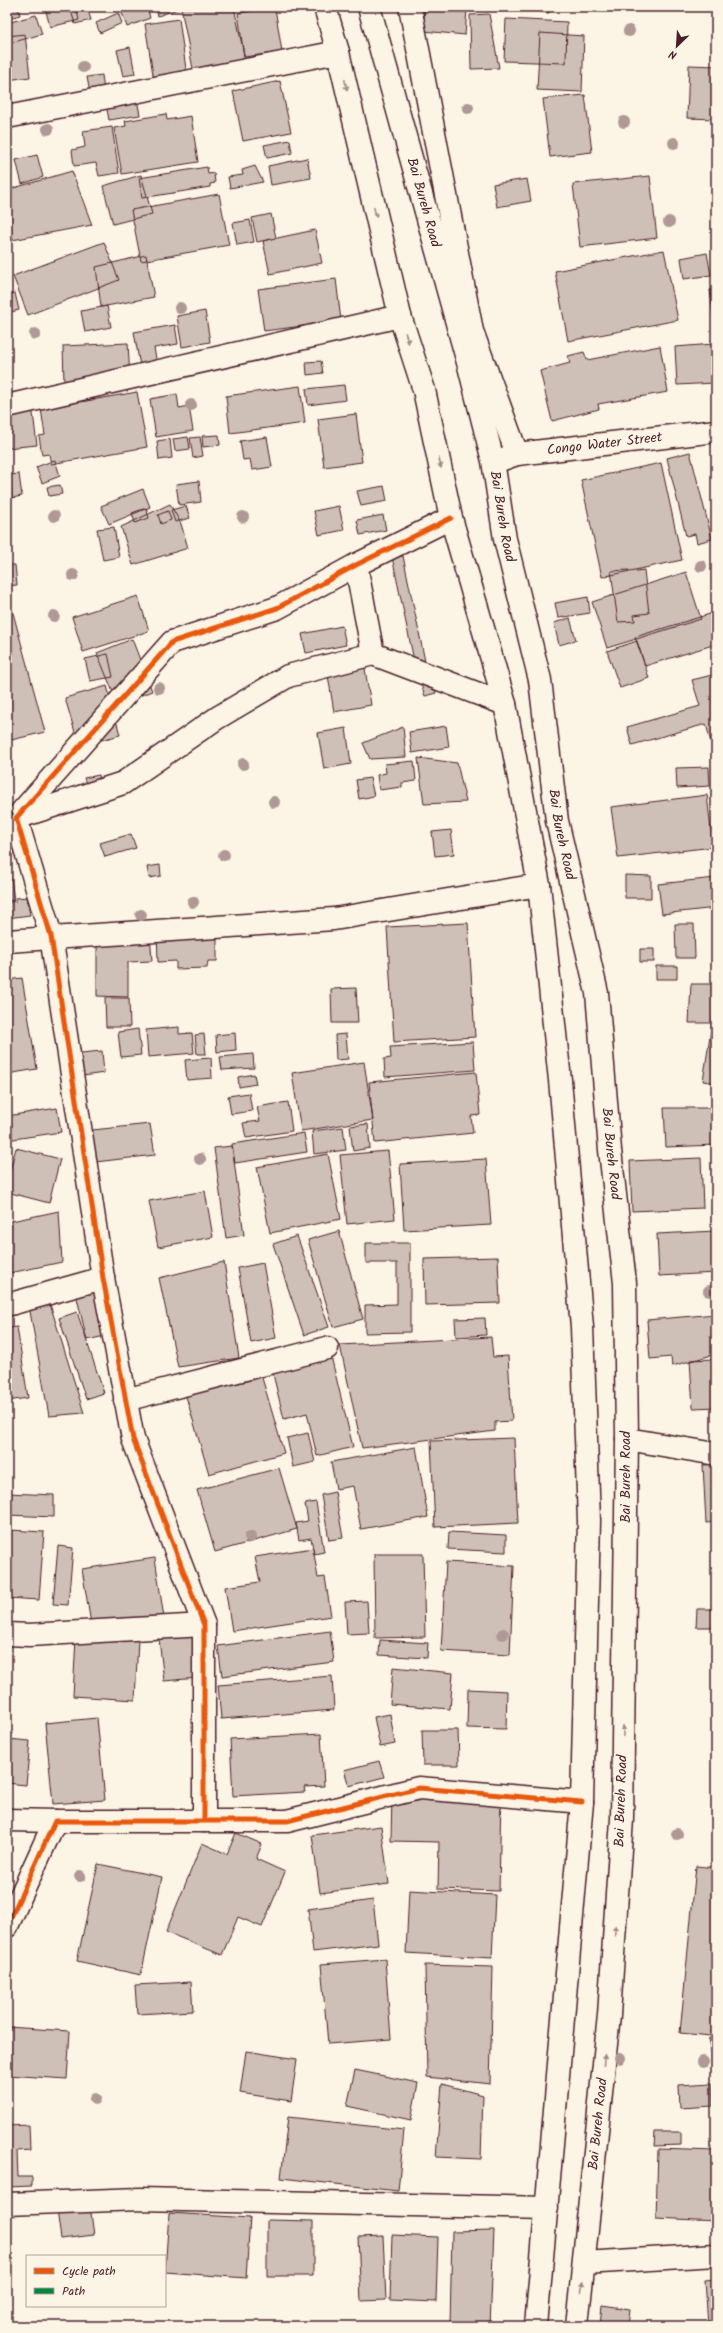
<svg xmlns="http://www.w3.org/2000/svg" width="723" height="2333" font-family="Kalam,sans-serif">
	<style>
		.building { fill: #cfc0b7; stroke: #4a1f2b }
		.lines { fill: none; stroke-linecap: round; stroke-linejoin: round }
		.minor-casing { stroke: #4a1f2b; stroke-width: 25 }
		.highway-casing { stroke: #4a1f2b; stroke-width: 25 }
		.minor { stroke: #fcf5e5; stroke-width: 22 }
		.highway { stroke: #fcf5e5; stroke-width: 22 }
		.quiet { stroke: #00873e; stroke-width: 4; stroke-dasharray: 8 4; stroke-linecap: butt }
		.cycleway-casing { stroke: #fcf5e5; stroke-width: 8 }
		.cycleway { stroke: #e8590c; stroke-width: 5 }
		.tree { fill: #af9895 }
		.oneway { fill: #a38a88 }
		.labels { text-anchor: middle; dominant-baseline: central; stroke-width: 3; stroke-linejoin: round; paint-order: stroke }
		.street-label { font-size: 14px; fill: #4a1f2b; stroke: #fcf5e5 }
	</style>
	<rect width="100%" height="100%" fill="#fcf5e5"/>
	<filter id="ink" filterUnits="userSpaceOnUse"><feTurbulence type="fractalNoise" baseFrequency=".025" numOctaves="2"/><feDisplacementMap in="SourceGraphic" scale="8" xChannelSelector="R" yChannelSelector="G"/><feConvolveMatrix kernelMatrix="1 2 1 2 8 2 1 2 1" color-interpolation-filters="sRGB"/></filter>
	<g filter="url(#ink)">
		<path class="building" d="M7,7H18L20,15L7,19Z
			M45,7H76L79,20L50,27Z
			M70,7H87L91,20L75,24Z
			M131,7H147L150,18L127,27L121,10Z
			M155,7H183L158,16Z
			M187,7H234L246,64L194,74L181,8Z
			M242,7H264L243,12Z
			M425,7L467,9L465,35L423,31Z
			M518,7H550L549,13L517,9Z
			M275,8L282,52L244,57L238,13Z
			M118,13L122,23L100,33L96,23Z
			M489,14L499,68L471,69L470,15Z
			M36,15L42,34L7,44V23Z
			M179,19L187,76L154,81L145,24Z
			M506,19L567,22L566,63L504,61Z
			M540,33L584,36L582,92L537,90Z
			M25,34L30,77L7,80V36Z
			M130,47L135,74L123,76L117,50Z
			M689,65L716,66V119L687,118Z
			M102,75L104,91L90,93L87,77Z
			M280,81L291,132L243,141L233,91Z
			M585,95L592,152L550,157L543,99Z
			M137,99L140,115L109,120L106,104Z
			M166,114L167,120L191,116L198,162L122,174L114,128L126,126L125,121Z
			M112,127L119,173L99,176L96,163L74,166L72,150L85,147L83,131Z
			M290,140L292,153L267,158L264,145Z
			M37,155L43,177L22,184L16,160Z
			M307,158L311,178L271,185L268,166Z
			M255,166L263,182L230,188L228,177L243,175L242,170Z
			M207,167L208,174L214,173L215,183L210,184V187L142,198L139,178Z
			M72,171L92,225L7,241V190Z
			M141,175L152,214L113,224L103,186Z
			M650,176L657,238L580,247L573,184Z
			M527,179L531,201L497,207L493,184Z
			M219,194L229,245L141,261L131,210Z
			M271,214L276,238L257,242L252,218Z
			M250,220L254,242L237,245L233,223Z
			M315,230L322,263L270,274L263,241Z
			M104,242L119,280L28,315L13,276Z
			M664,250L678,320L568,341L555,271Z
			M707,253L711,275L684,279L681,258Z
			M146,255L154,297L101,307L96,267Z
			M336,279L341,321L264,331L258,289Z
			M716,289V337L710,290Z
			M15,293L19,310L7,313V295Z
			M107,306L111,327L85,332L81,311Z
			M205,311L210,342L182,347L177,316Z
			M175,325L178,344L154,348L157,364L140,366L134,332Z
			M128,343L130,380L64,383L63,346Z
			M714,344L716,383L677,385L675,347Z
			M660,346L668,392L598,404L599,409L552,421L540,371L570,363L568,356L584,352L587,360Z
			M321,361L323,373L307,375L306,362Z
			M344,385L346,400L308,405L306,389Z
			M300,386L305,423L230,433L226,396Z
			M137,392L147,447L51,464L49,454L42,455L39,436L45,435L41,409Z
			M177,394L179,408L189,406L193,431L156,437L150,399Z
			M32,405L37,445L7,448V408Z
			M356,414L362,462L324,467L318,419Z
			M219,435L220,445L203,447L202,436Z
			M188,437L190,449L175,451L173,439Z
			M200,437L203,456L193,458L190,438Z
			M267,437L272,467L252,470L250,459L243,460L240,441Z
			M170,439L172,458L159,460L157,441Z
			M690,452L712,539L697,543L695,534L686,536L667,458Z
			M55,460L60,476L42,483L36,467Z
			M661,463L682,560L602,577L581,480Z
			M19,474L22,496L12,498L10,475Z
			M199,481L201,502L179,505L176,484Z
			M60,485L62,494L49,496L47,487Z
			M384,486L387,501L361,506L357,491Z
			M143,489L150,507L109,524L101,506Z
			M170,504L181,524L188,548L133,565L121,527Z
			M186,506L190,518L175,522L171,510Z
			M339,506L344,530L319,535L314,511Z
			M146,508L149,518L135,523L132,513Z
			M168,511L171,520L161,524L158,515Z
			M383,515L386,530L360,535L357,520Z
			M114,527L119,557L103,560L97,529Z
			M403,556L426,666L436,693L425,696L416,670L392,557Z
			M7,565H15L17,585L7,586Z
			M629,570V572L644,570L649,613L634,615L635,621L618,622L611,571Z
			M686,572L701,619L607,648L592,602Z
			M138,596L149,631L83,652L72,617Z
			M588,597L590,613L558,618L555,603Z
			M12,609L45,732L7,741V613Z
			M716,612V644L645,666L635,637Z
			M570,618L576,640L559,645L554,623Z
			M342,626L346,645L306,653L302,634Z
			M132,639L152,691L118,704L97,653Z
			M637,641L649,678L620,688L607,651Z
			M108,654L113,677L90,681L85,659Z
			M364,663L371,705L334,712L327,669Z
			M716,674V750H713L706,724L632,745L627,727L700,706L692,680Z
			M107,686L120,735L79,746L65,698Z
			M446,726L449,747L412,753L409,732Z
			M403,727L406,757L370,759L363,743Z
			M346,728L351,764L324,769L318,733Z
			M418,758L457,763L466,802L424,804Z
			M414,761L416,781L402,783V787L379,790L377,775L386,773L385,764Z
			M709,767L710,786L677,788L676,768Z
			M99,775L102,786L88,789L84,778Z
			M370,778L374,796L359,799L356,780Z
			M707,795L713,847L618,858L611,807Z
			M451,830L454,854L435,856L432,832Z
			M131,834L136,848L105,857L100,843Z
			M7,850L14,900L7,901Z
			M160,865L161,876L149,878L147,867Z
			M625,875L651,876V898H625Z
			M716,878V908L662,914L658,884Z
			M7,885H9V914H7Z
			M27,897L30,915L7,918V903L16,901V898Z
			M468,923L475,1037L394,1042L387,927Z
			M675,924H694L695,958H676Z
			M217,926V961H208L207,968L176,969V961L158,962L157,927Z
			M150,933L152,961L128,962V997L97,996V935Z
			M640,949H654V962H640Z
			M656,966H677V979H656Z
			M22,978L37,1069L7,1074V980Z
			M691,984H716V1023H689Z
			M356,988L358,1023H332L331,989Z
			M105,998H129L130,1027H106Z
			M714,1011H716V1083L703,1081Z
			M179,1027V1034L192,1033L194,1053L148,1057L146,1030Z
			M138,1029L141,1055L121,1057L118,1032Z
			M235,1033L236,1050L217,1052L216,1035Z
			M204,1034L206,1054H197L195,1035Z
			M346,1034L348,1059L336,1060L335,1035Z
			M473,1042L475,1070L385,1077L384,1059L391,1058L390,1047Z
			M102,1051L104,1073L83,1076L81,1053Z
			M253,1054L254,1068L222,1070L220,1057Z
			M211,1058L212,1078L187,1080L185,1060Z
			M364,1062L373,1120L301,1131L292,1073Z
			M476,1072L480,1115L471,1116L473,1133L375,1143L369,1082Z
			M254,1074L256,1084L239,1087L238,1077Z
			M249,1093L252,1111L231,1114L228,1096Z
			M288,1102L292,1131L246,1138L243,1123L260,1121L257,1107Z
			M57,1108L61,1132L7,1140V1116Z
			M664,1108H716V1145L666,1147Z
			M150,1124L155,1155L87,1163L83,1131Z
			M368,1124L370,1148L353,1151L350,1126Z
			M343,1127L346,1150L314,1154L312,1131Z
			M304,1133L307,1152L235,1163L232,1144Z
			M232,1146L244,1235L226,1238L214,1148Z
			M16,1148L60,1159L49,1203L7,1192V1182Z
			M388,1151L395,1219L347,1224L340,1155Z
			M328,1154L341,1219L270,1233L257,1167Z
			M701,1158L703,1208L632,1211L630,1161Z
			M486,1159L491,1225L404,1230L400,1164Z
			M205,1191L213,1237L158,1247L149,1201Z
			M59,1211L62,1262L10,1273L7,1264V1222Z
			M339,1231L363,1319L333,1327L308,1240Z
			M716,1231V1273L659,1276L657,1234Z
			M297,1236L329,1327L304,1335L273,1244Z
			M366,1243H410V1332L365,1333V1305L397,1304V1263H366Z
			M498,1257L500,1303L425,1305L424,1259Z
			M224,1262L239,1358L178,1367L159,1278Z
			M263,1263L276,1338L251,1343L238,1268Z
			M109,1269L123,1332L87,1340L72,1277Z
			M49,1301L84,1413L49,1416L29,1306Z
			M77,1312L104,1393L86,1399L59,1318Z
			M716,1314V1354L672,1366L671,1357L650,1359L647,1320Z
			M485,1318L486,1335L456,1337L455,1319Z
			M17,1327L28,1398L7,1401V1328Z
			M491,1337L493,1357L508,1356L512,1421L495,1422V1431L362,1448L340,1345Z
			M329,1348L353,1447L317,1456L307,1413L284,1419L270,1362Z
			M716,1359V1407L693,1408L690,1360Z
			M260,1371L284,1453L209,1474L185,1393Z
			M308,1433L315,1462L293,1467L287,1438Z
			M514,1438L518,1523L435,1527L431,1441Z
			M416,1447L428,1517L361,1529L353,1486L336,1489L331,1462Z
			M716,1464V1522L706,1523L703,1465Z
			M279,1468L297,1529L215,1552L197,1490Z
			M335,1492L343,1538L329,1540L321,1495Z
			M7,1493L54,1495V1517L7,1515Z
			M316,1502L324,1552L314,1554L311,1538L299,1540L296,1523L308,1521L305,1504Z
			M9,1530L44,1532L39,1600L7,1598Z
			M449,1532L506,1535V1552L448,1549Z
			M58,1546L73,1548L68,1605L53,1604Z
			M313,1548L318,1578L325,1577L331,1616L232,1631L225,1587L260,1582L255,1557Z
			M374,1554H423L425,1637L375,1638Z
			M155,1558L164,1618L92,1630L82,1569Z
			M446,1562L514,1566L510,1655L441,1651Z
			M367,1601L369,1633L347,1634L345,1602Z
			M697,1609H716V1627H696Z
			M330,1631L334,1662L222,1676L218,1646Z
			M192,1635L197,1678L164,1681L159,1639Z
			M76,1637L138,1640L135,1700L73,1696Z
			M380,1640L428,1643L427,1658L379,1655Z
			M393,1667L453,1673L450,1709L390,1704Z
			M332,1676L334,1710L221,1719L218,1685Z
			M468,1689L507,1691L506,1729L467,1728Z
			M390,1714L395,1744L380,1747L374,1717Z
			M97,1718L105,1800L53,1804L45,1723Z
			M422,1730H458L459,1765H423Z
			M321,1734L324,1786L304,1787L305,1792L233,1796L230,1739Z
			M7,1739L30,1741L26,1785L7,1783Z
			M379,1761L384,1777L349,1786L344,1770Z
			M392,1792L501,1795L499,1891L438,1889L439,1842L391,1841Z
			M381,1826L389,1884L320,1893L312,1835Z
			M236,1833L262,1844L256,1859L285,1872L262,1927L238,1917L222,1955L166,1932L202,1843L227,1854Z
			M98,1864L162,1877L141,1975L77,1961Z
			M696,1866L716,1868V2027L712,2026L711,2036L680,2033Z
			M409,1890L495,1895L492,1958L406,1953Z
			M373,1900L378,1944L313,1952L308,1909Z
			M385,1959L391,2039L328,2044L321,1964Z
			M425,1965L493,1967L490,2084L427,2077Z
			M191,1982L193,2011L137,2014L135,1985Z
			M7,2027L70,2031L67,2079L7,2075Z
			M716,2037V2071L708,2039Z
			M246,2051L297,2059L291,2101L240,2093Z
			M355,2070L418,2083L411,2120L347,2106Z
			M712,2083L713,2106L680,2108L679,2085Z
			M442,2084L483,2095L481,2159L436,2157Z
			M288,2117L404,2130L398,2191L281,2178Z
			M29,2125L30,2150L17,2151L18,2177H32V2186L7,2187V2126Z
			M655,2132H681V2145L654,2146Z
			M658,2149L716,2151V2221L656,2218Z
			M90,2206L94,2235L61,2239L57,2210Z
			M169,2213L250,2218L246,2278L165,2272Z
			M267,2220L313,2221V2276H267Z
			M494,2230L490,2326H450L452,2231Z
			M392,2235L438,2237L436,2302L390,2300Z
			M383,2236L386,2300L361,2301L358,2237Z
			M716,2279V2326H708L705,2280Z
			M602,2305L630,2309L628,2326H600Z"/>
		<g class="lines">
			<g class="minor-casing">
				<g id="minor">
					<path d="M410,7L472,331L517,454"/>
					<path d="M7,117L338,52"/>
					<path d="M7,406L400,316"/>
					<path id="s1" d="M503,459L517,454L716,431"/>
					<path d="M356,565L373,654L505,704"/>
					<path d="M16,818L123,783L217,718L288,676L373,654"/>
					<path d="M7,941L334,919L539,885"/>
					<path d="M7,1305L103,1278"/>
					<path d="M125,1400L327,1348"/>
					<path d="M627,1439L716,1454"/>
					<path d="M7,1634L29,1635L204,1625"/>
					<path d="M7,1820L55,1821"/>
					<path d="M204,1821V1625L133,1439L103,1278L51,936L16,818L172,642L277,608L356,565L451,518"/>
					<path d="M7,1926L55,1821H287L419,1788L582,1802"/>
					<path d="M7,2204L140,2199L547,2208"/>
					<path d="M584,2263L716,2255"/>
				</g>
			</g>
			<g class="highway-casing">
				<g id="highway">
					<path d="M325,7L338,52L400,316L424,390L451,518L505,704L539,885L560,1080L582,1327L589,1521L582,1802L536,2326"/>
					<path id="s2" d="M369,7L469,366L493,461L505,539L540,680L557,821L597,993L610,1150L625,1283L627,1439L622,1819L609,2015L577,2326"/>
				</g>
			</g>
			<use href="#minor" class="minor"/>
			<use href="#highway" class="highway"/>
			<path class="quiet" d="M7,810L16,818"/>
			<g class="cycleway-casing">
				<path id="cycleway" d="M204,1821V1625L133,1439L103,1278L51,936L16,818L172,642L277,608L356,565L451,518
					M7,1926L55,1821H287L419,1788L582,1802"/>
			</g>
			<use href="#cycleway" class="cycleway"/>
		</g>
		<g class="tree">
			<circle cx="629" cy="31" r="6"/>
			<circle cx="83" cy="67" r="6"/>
			<circle cx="468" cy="108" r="6"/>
			<circle cx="624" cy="122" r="6"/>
			<circle cx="48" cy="129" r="6"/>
			<circle cx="674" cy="143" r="6"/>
			<circle cx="669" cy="222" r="6"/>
			<circle cx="180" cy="308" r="6"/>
			<circle cx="35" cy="334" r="6"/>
			<circle cx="191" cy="405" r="6"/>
			<circle cx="54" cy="516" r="6"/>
			<circle cx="243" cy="517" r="6"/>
			<circle cx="701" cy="566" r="6"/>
			<circle cx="73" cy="575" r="6"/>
			<circle cx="54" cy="616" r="6"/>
			<circle cx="159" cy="688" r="6"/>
			<circle cx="243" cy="764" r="6"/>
			<circle cx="274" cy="802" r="6"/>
			<circle cx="224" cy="855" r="6"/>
			<circle cx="193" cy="902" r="6"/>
			<circle cx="141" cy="915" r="6"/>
			<circle cx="200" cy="1159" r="6"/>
			<circle cx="709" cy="1291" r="6"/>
			<circle cx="250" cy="1537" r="6"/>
			<circle cx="503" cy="1634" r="6"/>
			<circle cx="677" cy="1834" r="6"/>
			<circle cx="80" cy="1876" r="6"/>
			<circle cx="620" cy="2058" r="6"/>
			<circle cx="703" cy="2062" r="6"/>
			<circle cx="95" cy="2099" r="6"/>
		</g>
		<defs><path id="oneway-solid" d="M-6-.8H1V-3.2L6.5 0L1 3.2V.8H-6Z"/></defs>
		<g class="oneway">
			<use href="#oneway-solid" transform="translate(346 85) rotate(77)"/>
			<use href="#oneway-solid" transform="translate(375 212) rotate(77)"/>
			<use href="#oneway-solid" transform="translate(407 338) rotate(72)"/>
			<use href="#oneway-solid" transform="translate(440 463) rotate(78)"/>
			<use href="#oneway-solid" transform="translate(623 1731) rotate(-89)"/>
			<use href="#oneway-solid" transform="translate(615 1931) rotate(-86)"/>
			<use href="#oneway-solid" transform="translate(604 2060) rotate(-84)"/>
			<use href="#oneway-solid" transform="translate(582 2287) rotate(-84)"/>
		</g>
	</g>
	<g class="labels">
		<g class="street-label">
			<text stroke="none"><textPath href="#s2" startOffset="203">Bai Bureh Road</textPath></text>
			<text stroke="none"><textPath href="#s1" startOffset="103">Congo Water Street</textPath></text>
			<text stroke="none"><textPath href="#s2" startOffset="527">Bai Bureh Road</textPath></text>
			<text stroke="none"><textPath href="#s2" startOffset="851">Bai Bureh Road</textPath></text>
			<text stroke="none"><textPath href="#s2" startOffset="1175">Bai Bureh Road</textPath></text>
			<text transform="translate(626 1477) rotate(-90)">Bai Bureh Road</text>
			<text transform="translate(621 1801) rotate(-88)">Bai Bureh Road</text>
			<text transform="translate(598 2124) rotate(-84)">Bai Bureh Road</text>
		</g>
	</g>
	<rect width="723" height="2333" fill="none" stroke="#fcf5e5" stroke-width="24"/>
	<rect x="12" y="12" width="699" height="2309" fill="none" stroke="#4a1f2b" stroke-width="1.5" filter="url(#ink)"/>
	<rect x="26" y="2255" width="140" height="52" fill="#fcf5e5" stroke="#b59f9b"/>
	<rect x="34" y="2268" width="20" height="6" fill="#e8590c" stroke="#b59f9b"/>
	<text x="62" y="2275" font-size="12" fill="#4a1f2b">Cycle path</text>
	<rect x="34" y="2288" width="20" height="6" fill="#00873e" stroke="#b59f9b"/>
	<text x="62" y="2295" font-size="12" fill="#4a1f2b">Path</text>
	<g transform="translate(677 46) rotate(205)" stroke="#fcf5e5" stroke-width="3" paint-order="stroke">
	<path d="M0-3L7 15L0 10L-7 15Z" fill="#4a1f2b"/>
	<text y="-6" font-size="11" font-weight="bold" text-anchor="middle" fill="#4a1f2b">N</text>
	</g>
</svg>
